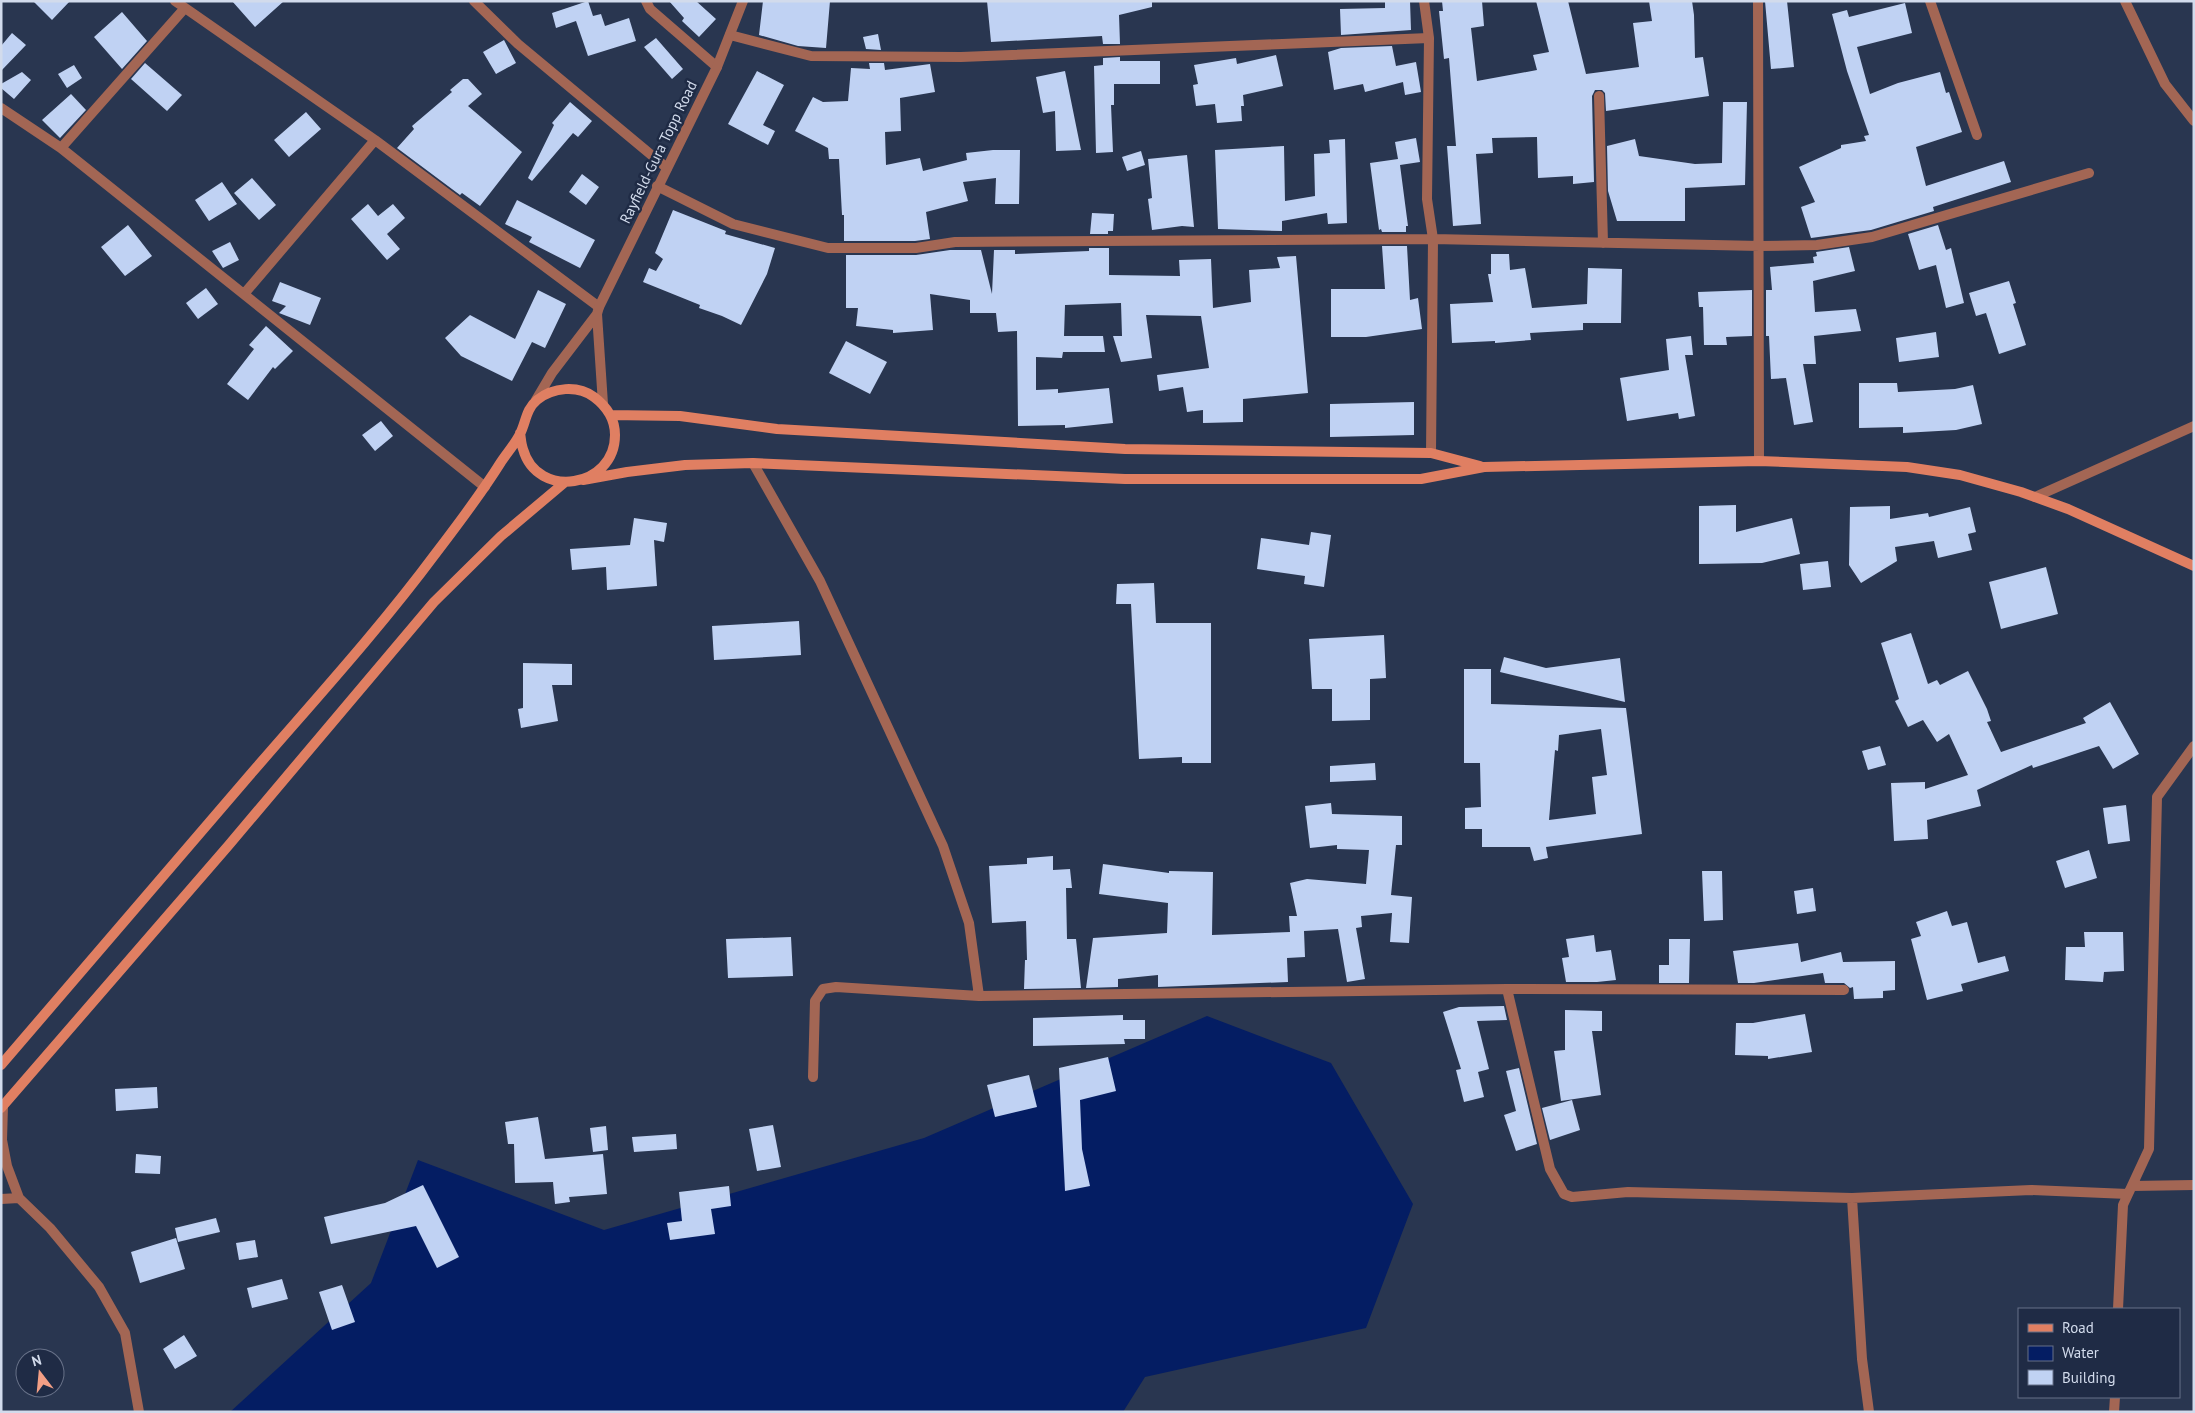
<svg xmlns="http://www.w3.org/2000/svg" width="2195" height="1413" font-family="'PT Sans',sans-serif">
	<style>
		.water { fill: #041d63 }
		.building { fill: #c0d2f3; fill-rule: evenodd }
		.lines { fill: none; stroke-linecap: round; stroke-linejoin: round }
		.minor { stroke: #a36654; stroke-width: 10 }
		.tertiary { stroke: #a36654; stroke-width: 10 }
		.secondary { stroke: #e07f62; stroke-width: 10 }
		.labels { text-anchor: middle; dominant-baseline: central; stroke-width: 5; stroke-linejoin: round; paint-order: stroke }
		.street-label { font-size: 15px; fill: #d2dbec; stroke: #1f2b45 }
	</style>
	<rect width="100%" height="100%" fill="#293650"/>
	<path class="water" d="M1207,1016L1331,1063L1413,1204L1366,1328L1145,1377L1123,1412H230L371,1283L418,1160L604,1230L924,1138Z"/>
	<path class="building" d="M33,1H70L52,20Z
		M232,1H284L255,27Z
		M588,1L593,16L601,14L605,26L629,18L636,41L588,56L576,21L556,28L552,13Z
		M669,1H696L716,19L699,37L682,21L684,18Z
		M763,1H830L826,48L798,46L759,35Z
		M987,1H1152V7L1119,15L1120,44H1103L1102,36L991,42Z
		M1385,1H1410L1411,30L1341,35L1340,9L1385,8Z
		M1442,1H1482L1484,26L1471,28L1477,81L1537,70L1533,55L1549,52L1536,1H1568L1586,74L1639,67L1633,23L1652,21L1649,1H1692L1694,15L1695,58L1703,57L1709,96L1606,111L1605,93L1602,90H1595L1592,96L1594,182L1573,184V176L1538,178L1537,137L1492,138L1493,153L1476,154L1481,224L1453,226L1447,146H1456L1449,58L1444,59L1439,11H1443Z
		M1765,1H1787L1794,67L1771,69Z
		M1905,3L1912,33L1857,47L1870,94L1898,83L1940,72L1946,93L1949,92L1962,132L1916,147L1926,186L2004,161L2011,182L1933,207L1934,211L1871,230L1811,238L1801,207L1815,202L1799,167L1841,148V145L1866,141L1864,136L1869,135L1847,71L1832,14L1847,10L1849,17Z
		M122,12L147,41L122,69L94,37Z
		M12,33L26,45L1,71V46Z
		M878,34L881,50L866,49L863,37Z
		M656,38L683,69L672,79L644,47Z
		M504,40L516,63L496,74L483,52Z
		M1392,46L1396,66L1416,62L1421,92L1405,95L1403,82L1365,92L1363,84L1334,90L1328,52L1341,48Z
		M1276,55L1283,86L1243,95L1244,106H1241L1242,121L1217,123L1215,104L1196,106L1193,85L1198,84L1194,65L1236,58L1237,64Z
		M1120,57V61H1160V84H1114V105H1111L1113,152L1096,153L1094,66L1103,65V58Z
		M145,63L182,95L167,111L131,79Z
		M869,63H884L885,70L930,64L935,92L900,98L901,131L885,132L886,165L920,158L923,171L967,160L966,153L993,150H1020L1019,204H995L996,178L963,182L968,201L926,212L930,239L915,241H844V215H842L839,159H829L828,148L795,131L813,97L823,102L848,101L851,68L870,69Z
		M74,65L82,78L67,88L58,74Z
		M757,71L784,85L763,125L775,131L768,145L728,124Z
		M1065,71L1081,150L1056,151L1055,111L1043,113L1036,77Z
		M22,72L31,80L14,99L1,88V84Z
		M463,79H468L482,94L468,106L522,152L480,206L462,193L460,195L397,148L414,129L412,126L452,92L450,90Z
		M71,94L86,110L60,138L42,120Z
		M570,102L592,121L578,137L573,133L532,181L528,178L554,125L552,123Z
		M1723,102H1747L1745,185L1685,188V221H1617L1608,191L1607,146L1635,139L1639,156L1695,164L1722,163Z
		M306,112L321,129L289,157L274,140Z
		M1416,138L1420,162L1400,165L1408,226H1406V232H1382L1381,229L1379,230L1370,163L1398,159L1395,142Z
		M1345,139L1347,223L1328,224L1327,213L1282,221V231L1218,229L1215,150L1284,146L1285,201L1315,196L1314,154L1330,153L1329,140Z
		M1141,151L1145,165L1127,171L1122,157Z
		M1187,155L1194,227L1182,226L1152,230L1148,199L1152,198L1148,159Z
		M582,174L599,187L586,205L569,192Z
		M252,178L276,205L259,220L234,193Z
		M222,182L237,204L209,221L195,200Z
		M517,200L595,240L580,268L529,242L532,237L505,224Z
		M368,204L378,216L393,204L405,218L387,234L400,249L387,260L351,219Z
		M673,210L726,231L725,234L775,248L767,274L741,325L722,316L699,308L700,305L643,282L649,268L656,271L663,259L655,253Z
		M1092,213L1114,214L1113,231H1108V234H1090Z
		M128,225L152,256L125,276L101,247Z
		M1938,225L1946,250L1951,248L1964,303L1946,308L1936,265L1919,270L1908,234Z
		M230,242L239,260L223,268L212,251Z
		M1382,246H1407L1410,300L1418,298L1422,329L1366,337H1331V289H1385Z
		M1849,247L1855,271L1813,281L1815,312L1856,309L1861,331L1814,336L1816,364H1803L1813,422L1794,425L1786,378L1771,379L1769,336H1766V290H1772L1770,267L1814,263L1813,257L1817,256L1816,252Z
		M1089,248H1109V275L1180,276L1179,260L1211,259L1213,308L1251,302L1249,270L1280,268L1277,257L1296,256L1308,393L1243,399V422L1203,423V410L1187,412L1183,387L1159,391L1157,375L1209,368L1201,316L1146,315L1152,358L1121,362L1113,336H1122L1121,303L1065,305L1064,336H1103L1105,352H1063L1062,358L1036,357V390L1058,389V393L1109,388L1113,423L1065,428V425L1018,426L1017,331L998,332L996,313H970V300L930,294L933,330L893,333V330L856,326L858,308H846V255H916L950,250H981L992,294L994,250H1015V254L1089,251Z
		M1491,254H1509L1510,270L1525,268L1532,308L1587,304L1588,268L1622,269L1621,323H1583V330L1530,333L1531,340L1495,343V341L1452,343L1450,304L1493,302L1488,274H1491Z
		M2009,281L2016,303L2013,304L2026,345L1999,354L1986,313L1976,316L1969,293Z
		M280,282L321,298L310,325L279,313L286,306L272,301Z
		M206,288L218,304L198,319L186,303Z
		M538,290L566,304L545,348L532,342L512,381L461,356L445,338L470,315L515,339Z
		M1752,290V336L1726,337L1727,345H1704L1703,307H1699L1698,292Z
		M266,326L293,351L275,369L273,367L248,400L227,384L254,349L249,345Z
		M1936,332L1939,357L1899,362L1896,338Z
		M1691,336L1693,355H1685L1695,416L1679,419L1678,413L1627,421L1620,378L1669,370L1666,339Z
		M846,341L887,362L870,394L829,373Z
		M1859,383H1897L1898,392L1955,389L1973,385L1982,424L1956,430L1903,433V427L1859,428Z
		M1414,402V435L1330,437V404Z
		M381,421L393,436L375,451L362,435Z
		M1736,505V532L1792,518L1800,554L1762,563L1699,564V506Z
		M1890,506V519L1928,513L1929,517L1970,507L1976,532L1968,534L1972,550L1938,558L1934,541L1895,547L1897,561L1861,583L1849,565L1850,507Z
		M634,518L667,523L664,542L654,540L657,586L607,590L606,567L572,570L570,549L630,545Z
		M1311,532L1331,535L1324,587L1304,584L1305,576L1257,569L1261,538L1309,545Z
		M1828,561L1831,587L1803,590L1800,564Z
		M2046,567L2058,614L2001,629L1989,582Z
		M1154,583L1156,623H1211V763H1182V757L1139,759L1131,604H1116L1117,584Z
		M799,621L801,655L714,660L712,626Z
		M1911,633L1928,684L1937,680L1940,685L1968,671L1987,709L1991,721L1987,722L2001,752L2086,723L2083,718L2110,702L2139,754L2113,769L2099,746L2033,768L2032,765L1977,790L1981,806L1927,820L1928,839L1894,841L1891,783L1925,782V789L1968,775L1949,734L1937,742L1923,720L1908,727L1895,701L1899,699L1881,643Z
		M1384,635L1386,678L1370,679V720L1332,721V689H1312L1309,639Z
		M1504,657L1546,668L1620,658L1625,702L1500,672Z
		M523,663L572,664V685H552L558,721L521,728L518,709L523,708Z
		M1464,669H1491V704L1626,708L1642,834L1546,847L1548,858L1534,861L1530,847H1482V829H1465V808L1481,807L1480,763H1464ZM1601,729L1607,775L1592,777L1596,814L1549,820L1555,750L1558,751L1559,735Z
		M1880,746L1886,765L1868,770L1862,751Z
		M1375,763L1376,780L1330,782V766Z
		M1331,803L1332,814L1402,816V845H1396L1391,895L1412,897L1409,943L1390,942L1392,913L1361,916L1362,927L1356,928L1365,979L1347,982L1338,929L1304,931L1305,957L1287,958L1288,982L1158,987V975L1118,979V987L1086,988L1093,938L1167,933L1168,903L1099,894L1103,864L1169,873V871L1213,872L1212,935L1290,932L1289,916H1297L1290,883L1307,879L1366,884L1369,850L1337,849V845L1310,848L1305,806Z
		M2126,805L2130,841L2108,844L2103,808Z
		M2089,850L2097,878L2065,888L2056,861Z
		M1053,856V870L1070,869L1072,888H1066L1067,939H1076L1081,988L1024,989L1025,960H1027L1026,921L992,923L989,866L1027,864V858Z
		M1702,871H1722L1723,920L1704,921Z
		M1813,888L1816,911L1797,914L1794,891Z
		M1947,911L1952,926L1967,922L1978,963L2005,956L2009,971L1961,984L1963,991L1927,1000L1911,939L1921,936L1916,922Z
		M2084,932H2123L2124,971L2104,972L2103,982L2065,980L2066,947H2085Z
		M1594,935L1596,952L1611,950L1616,980L1597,982H1566L1562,958L1569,957L1566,939Z
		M791,937L793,976L728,978L726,939Z
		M1669,939H1690L1689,983H1659V965H1669Z
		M1798,943L1801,962L1841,952L1843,962L1895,961V990L1883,991V998L1854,999L1853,987L1850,988L1844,983H1825L1823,973L1754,983H1738L1733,951Z
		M1504,1006L1507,1020L1477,1021L1489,1069L1478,1072L1484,1097L1464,1102L1456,1070L1461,1069L1443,1012L1459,1007Z
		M1565,1010L1602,1011V1031H1592L1601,1095L1561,1101L1554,1051L1565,1050Z
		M1805,1014L1812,1052L1768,1059V1056L1735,1055L1736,1023H1753Z
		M1123,1015V1020H1145V1039H1124L1125,1044L1033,1046V1018Z
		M1108,1057L1116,1091L1080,1100L1082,1149L1090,1186L1065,1191L1059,1068Z
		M1519,1068L1537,1144L1516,1151L1504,1115L1516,1111L1506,1071Z
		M1029,1075L1037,1107L995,1117L987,1085Z
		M157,1087L158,1108L116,1111L115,1089Z
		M1572,1100L1580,1130L1550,1140L1542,1108Z
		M538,1117L545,1159L603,1154L607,1194L569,1197L570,1202L555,1204L553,1182L515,1183L514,1144H508L505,1122Z
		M773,1125L781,1167L757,1171L749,1129Z
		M606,1126L608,1150L593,1152L590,1128Z
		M676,1134L677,1149L634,1152L632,1137Z
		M136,1154L161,1156L160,1174L135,1173Z
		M423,1185L459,1257L437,1268L416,1226L331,1244L324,1217L385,1203Z
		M729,1186L731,1206L711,1209L715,1234L670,1240L667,1223L682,1221L679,1192Z
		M216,1218L220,1232L178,1242L175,1228Z
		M176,1238L185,1269L140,1283L131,1252Z
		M255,1240L258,1257L239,1260L236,1243Z
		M282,1279L288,1299L252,1308L247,1288Z
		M342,1285L355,1322L332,1330L319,1292Z
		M184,1335L197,1356L175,1369L163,1349Z"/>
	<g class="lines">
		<path class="minor" d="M175,1L375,140L599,307
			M474,1L518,44L667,168
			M646,1L650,9L717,67
			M1424,1L1429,38L1427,199L1433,239L1431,453
			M1758,1L1759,461
			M1930,1L1977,135
			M2125,1L2165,84L2194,121
			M730,35L811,56L961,57L1429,38
			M1599,96L1603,243
			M1,108L61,148L485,487
			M61,148L184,9
			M657,186L733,224L828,248H916L955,242L1433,239L1760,246L1817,245L1872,237L2089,173
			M244,294L375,140
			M753,463L820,581L943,846L969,923L979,996
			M2035,497L2194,426
			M1507,989L1550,1169L1564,1194L1572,1197L1628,1192L1852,1198L2031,1190L2128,1194
			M813,1077L815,1001L823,989L836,987L979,996L1507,989L1844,990
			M3,1106L2,1140L7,1166L19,1198L50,1228L99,1287L125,1333L139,1412
			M2132,1186L2194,1185
			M1852,1198L1862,1359L1869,1412
			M1,1199L19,1198
			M2118,1309L2123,1205L2149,1149L2157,797L2194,746
			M2114,1412L2115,1397"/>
		<path class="tertiary" d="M536,400L552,373L597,314
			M603,404L597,314L599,307L717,67L743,1"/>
		<path class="secondary" d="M610,415L680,416L777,429L1125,449L1431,453L1480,466
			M583,480L627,472L685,465L753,463L1125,479H1421L1484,467L1759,461L1907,467L1960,475L2021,492L2068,509L2194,566
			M1,1065C84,969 166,872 249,776C312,703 378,631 436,553C459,523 481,494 501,462C507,453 515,444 520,434C526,422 526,409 537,400C553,387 578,385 594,397C606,406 615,419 615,435C615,488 537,500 523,449C521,444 521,438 520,433
			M1,1108L228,846L434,602L501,536L564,483"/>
	</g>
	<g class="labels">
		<g class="street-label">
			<text transform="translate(658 152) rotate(-64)">Rayfield-Gura Topp Road</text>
		</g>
	</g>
	<rect width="2195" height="1413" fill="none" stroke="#d2dbec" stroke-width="5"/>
	<rect x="2018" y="1308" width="162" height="90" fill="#1f2b45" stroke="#677188"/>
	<rect x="2028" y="1324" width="25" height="8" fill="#e07f62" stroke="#677188"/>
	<text x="2062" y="1333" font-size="15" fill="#d2dbec">Road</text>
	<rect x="2028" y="1346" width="25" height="15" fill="#041d63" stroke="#677188"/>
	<text x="2062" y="1358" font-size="15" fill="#d2dbec">Water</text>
	<rect x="2028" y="1370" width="25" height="15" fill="#c0d2f3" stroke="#677188"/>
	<text x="2062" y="1383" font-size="15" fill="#d2dbec">Building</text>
	<g transform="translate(40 1373) rotate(344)"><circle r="24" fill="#1f2b45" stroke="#677188"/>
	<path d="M0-4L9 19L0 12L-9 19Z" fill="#f39f85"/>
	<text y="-8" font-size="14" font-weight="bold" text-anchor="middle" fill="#d2dbec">N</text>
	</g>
</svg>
